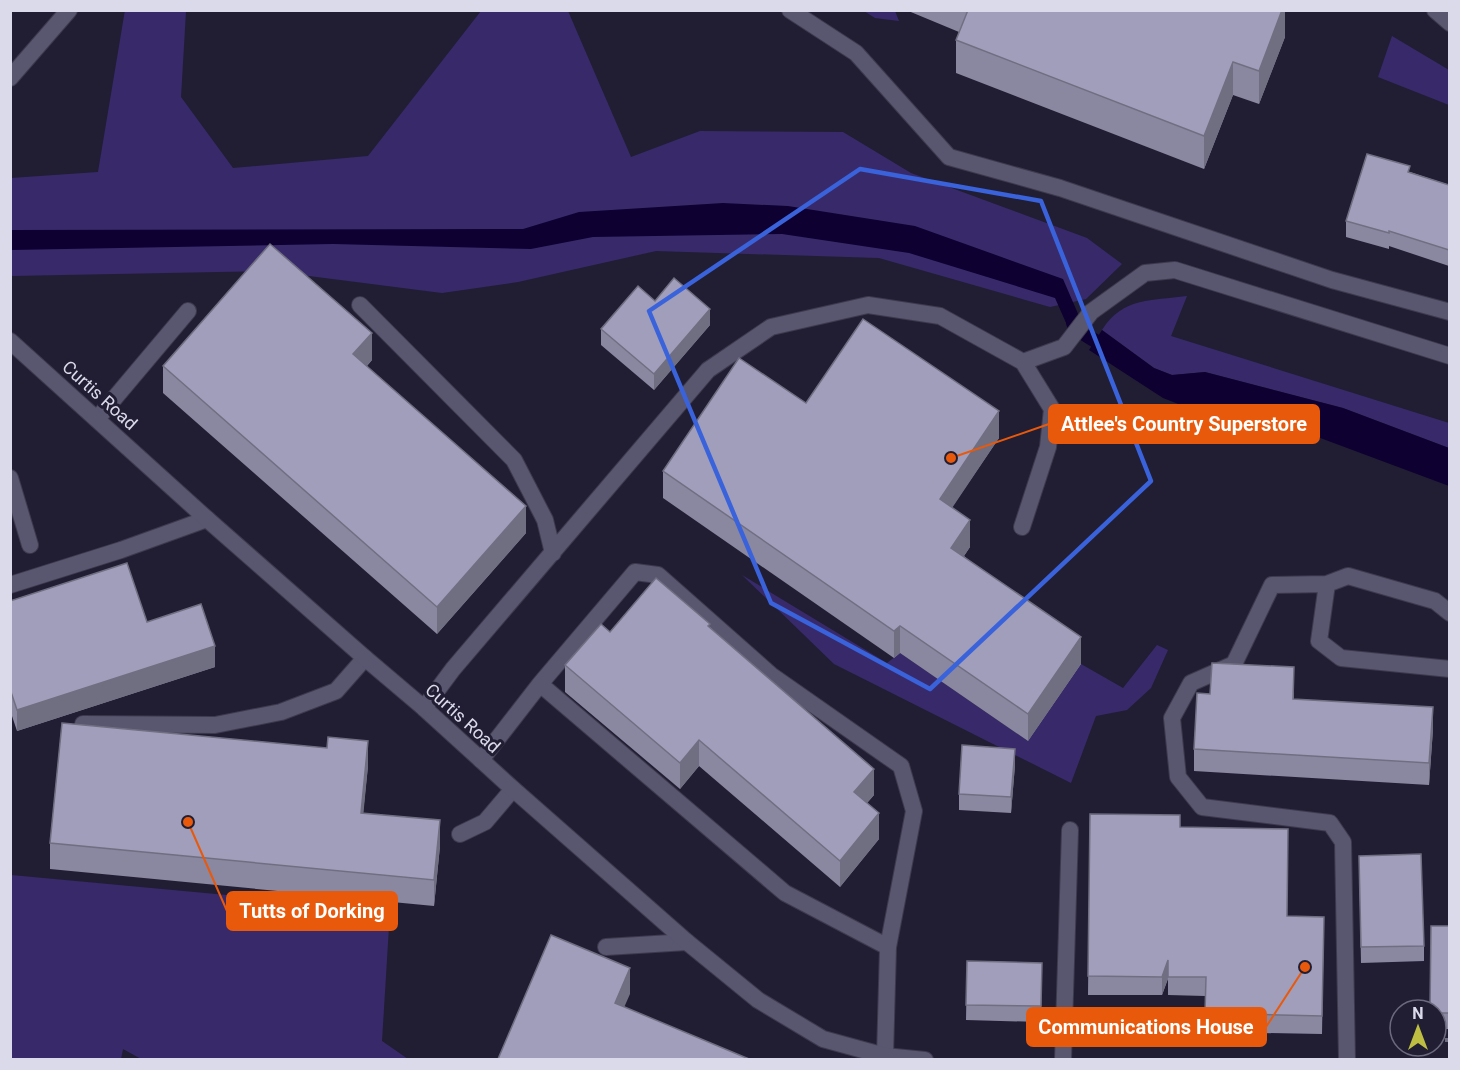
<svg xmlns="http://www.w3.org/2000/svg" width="1460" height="1070" font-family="Roboto,sans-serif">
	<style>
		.green { fill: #382a6a }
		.water { fill: #0e0030 }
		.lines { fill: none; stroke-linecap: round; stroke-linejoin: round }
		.stream { stroke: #0e0030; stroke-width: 14 }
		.service-casing { stroke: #3d3a4d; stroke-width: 18 }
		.minor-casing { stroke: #3d3a4d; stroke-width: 18 }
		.path { stroke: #6f6d80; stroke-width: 4; stroke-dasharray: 4.5 4.5; stroke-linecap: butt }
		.service { stroke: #595670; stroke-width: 16 }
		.minor { stroke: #595670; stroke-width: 16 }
		.wall { fill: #8a88a0 }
		.shaded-wall { fill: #706f82 }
		.building { fill: #a09eba; stroke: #706f82; stroke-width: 1.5 }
		.marked { fill: none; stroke: #3a63db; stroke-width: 4.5; stroke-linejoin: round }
		.labels { text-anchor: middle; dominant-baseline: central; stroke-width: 6; stroke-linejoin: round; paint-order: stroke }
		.street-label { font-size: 18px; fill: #dbdaea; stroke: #211e34 }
		.leader { fill: none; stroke: #e8590c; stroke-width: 2 }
		.callout-dot { fill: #e8590c; stroke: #211e34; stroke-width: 2 }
		.callout { fill: #e8590c; stroke: #e8590c; stroke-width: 2 }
		.callout-label { font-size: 20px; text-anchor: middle; font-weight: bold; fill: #fff }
	</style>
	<rect width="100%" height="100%" fill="#211e34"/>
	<path class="green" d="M125,10L186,11L181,97L233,168L368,156L481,11H568L631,157L700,131L843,132L911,173L1087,238L1122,264L1086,299L1050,307L879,258L656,251L518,282L442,293L270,271L11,276V178L98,172Z
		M864,11H895L899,21L875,18Z
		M1392,36L1449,70V105L1378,77Z
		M1187,296L1171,336L1449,423V448L1343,408L1205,372L1172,375L1154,368L1102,330C1123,297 1151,301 1187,296Z
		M742,575L887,663L900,653L1028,741L1081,664L1123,688L1157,645L1168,650L1151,688L1127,710L1096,716L1071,783L834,664Z
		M11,875L390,910L382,1041L408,1059L143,1060L123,1049L121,1059H11Z"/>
	<path class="water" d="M723,203L788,206L915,226L1063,279L1082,323L1074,341L1055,298L909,253L782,234L593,237L531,249L333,244L11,250L10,230L523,229L579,212Z
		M1102,330L1154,368L1172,375L1205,372L1343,408L1449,448V486L1237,407L1191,409L1163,398L1089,350Z"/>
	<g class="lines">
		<path class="stream" d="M1073,323L1076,329L1110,350"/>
		<g class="service-casing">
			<path id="service" d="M790,10L856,53L949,157L1060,188L1332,280L1450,312
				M1435,10L1450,23
				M10,78L69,10
				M360,305L514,460L545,520L553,553
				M97,419L188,311
				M10,478L30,545
				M1022,527L1048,447L1052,409L1023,362
				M1327,584L1272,585L1234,664L1191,683L1172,718L1178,777L1202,807L1330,823L1343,842L1347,1060
				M10,585L121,550L207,519
				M1450,613L1435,601L1348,576L1327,584L1319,641L1341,658L1450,669
				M424,708L453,669L708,370L771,327L868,305L940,316L1023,362L1064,347L1091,312L1145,273L1175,270L1450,356
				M83,724L215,725L281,712L336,691L365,658
				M481,760L540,684
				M460,834L485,822L513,789
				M606,947L687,942
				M885,1056L888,947L914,811L901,766L771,675L658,575L635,572L540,684L785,893L888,947
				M1063,1060L1070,830"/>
		</g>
		<g class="minor-casing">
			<path id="minor" d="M10,341L207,519L365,658L424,708L513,789L687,942L758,1000L823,1039L885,1056L925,1060"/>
		</g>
		<path class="path" d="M1436,1040H1450"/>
		<use href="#service" class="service"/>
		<use href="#minor" class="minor"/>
	</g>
	<path class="wall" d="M906,10H1285V37L1259,104L1233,95L1204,169L956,73V40L959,32Z
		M1410,172L1449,185V266L1389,246V249L1346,237V221Z
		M655,301L710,325L654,390L601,345V329Z
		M372,360L367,366L526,533L437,634L163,393V366Z
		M806,403L999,438L952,507L970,547L964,556L1081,664L1028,741L900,653L894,658L663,498V471Z
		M10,601L147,622L215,667L17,731L10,710Z
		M710,627L874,795L867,803L879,839L840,887L699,766L680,789L565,692V665L610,632Z
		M1294,689V699L1433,729L1429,785L1194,771V749L1210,694Z
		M1015,765L1011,813L959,810V794Z
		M368,766L363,813L440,846L434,906L50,869V843Z
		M1090,814L1180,827L1287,916L1324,917L1322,1034L1205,1032V996L1168,995V979L1162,995H1088Z
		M1359,856L1424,946V961L1361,963Z
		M1449,926V1029H1436V1010Z
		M967,961L1042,963L1041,1022L966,1020Z"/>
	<path class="shaded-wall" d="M1282,10H1285V37L1259,104V71Z
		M1233,62V95L1204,169V136Z
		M710,309V325L654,390V374Z
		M372,333V360L353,381V354Z
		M999,411V438L940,526V499Z
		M526,506V533L437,634V607Z
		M970,520V547L951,575V548Z
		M900,626V653L894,658V631Z
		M1081,637V664L1028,741V714Z
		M215,646V667L17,731V710Z
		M1294,667V689L1293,721V699Z
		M1433,707V729L1429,785V763Z
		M699,740V766L680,789V763Z
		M368,741V766L361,838V813Z
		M1015,749V765L1011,813V797Z
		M874,769V795L854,818V792Z
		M879,813V839L840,887V861Z
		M440,820V846L434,906V880Z
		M1168,960V978L1162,995V977Z
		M630,968V994L615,1028V1003Z"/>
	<path class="building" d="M968,10H1282L1259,71L1233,62L1204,136L956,40Z
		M1367,154L1410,166L1408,172L1449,185V250L1389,231V233L1346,221Z
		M270,244L372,333L353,354L526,506L437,607L163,366Z
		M674,278L710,309L654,374L601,329L638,286L655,301Z
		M863,319L999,411L940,499L970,520L951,548L1081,637L1028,714L900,626L894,631L663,471L739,358L806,403Z
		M127,563L147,622L201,604L215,646L17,710L10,689V601Z
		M656,578L710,624L708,626L874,769L854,792L879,813L840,861L699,740L680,763L565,665L601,624L610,632Z
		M1212,663L1294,667L1293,699L1433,707L1429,763L1194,749L1197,693L1210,694Z
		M62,723L327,748L328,737L368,741L361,813L440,820L434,880L50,843Z
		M962,745L1015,749L1011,797L959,794Z
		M1090,814L1180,815V827L1288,829L1287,916L1324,917L1322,1016L1205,1013L1206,977H1168V960L1162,977L1088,976Z
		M1421,854L1424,946L1361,947L1359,856Z
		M1431,926H1449V1013H1436V1010H1430Z
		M551,935L630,968L615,1003L749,1059H498Z
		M967,961L1042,963L1041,1006L966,1005Z"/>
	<path class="marked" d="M860,169L1041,201L1151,481L930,689L771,603L649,311Z"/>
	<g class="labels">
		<g class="street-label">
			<text transform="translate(100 395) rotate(42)">Curtis Road</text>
			<text transform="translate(463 718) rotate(42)">Curtis Road</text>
		</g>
	</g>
	<path class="leader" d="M951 458L1049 424M188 822L227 911M1305 967L1266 1027"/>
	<g class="callout-dot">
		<circle cx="951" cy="458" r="6"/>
		<circle cx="188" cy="822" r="6"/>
		<circle cx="1305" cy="967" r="6"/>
	</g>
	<g class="callout">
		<rect x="1049" y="405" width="270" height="38" rx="6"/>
		<rect x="227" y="892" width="170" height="38" rx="6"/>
		<rect x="1027" y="1008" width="239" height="38" rx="6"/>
	</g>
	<g class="callout-label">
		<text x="1184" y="431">Attlee's Country Superstore</text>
		<text x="312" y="918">Tutts of Dorking</text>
		<text x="1146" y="1034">Communications House</text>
	</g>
	<rect width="1460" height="1070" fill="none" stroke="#dbdaea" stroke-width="24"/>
	<g transform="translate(1418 1028)"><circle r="28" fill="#211e34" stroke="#6b697d" stroke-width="1.5"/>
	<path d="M0-4.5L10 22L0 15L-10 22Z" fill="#bebe42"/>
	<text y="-9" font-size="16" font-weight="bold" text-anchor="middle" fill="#dbdaea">N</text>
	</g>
</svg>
